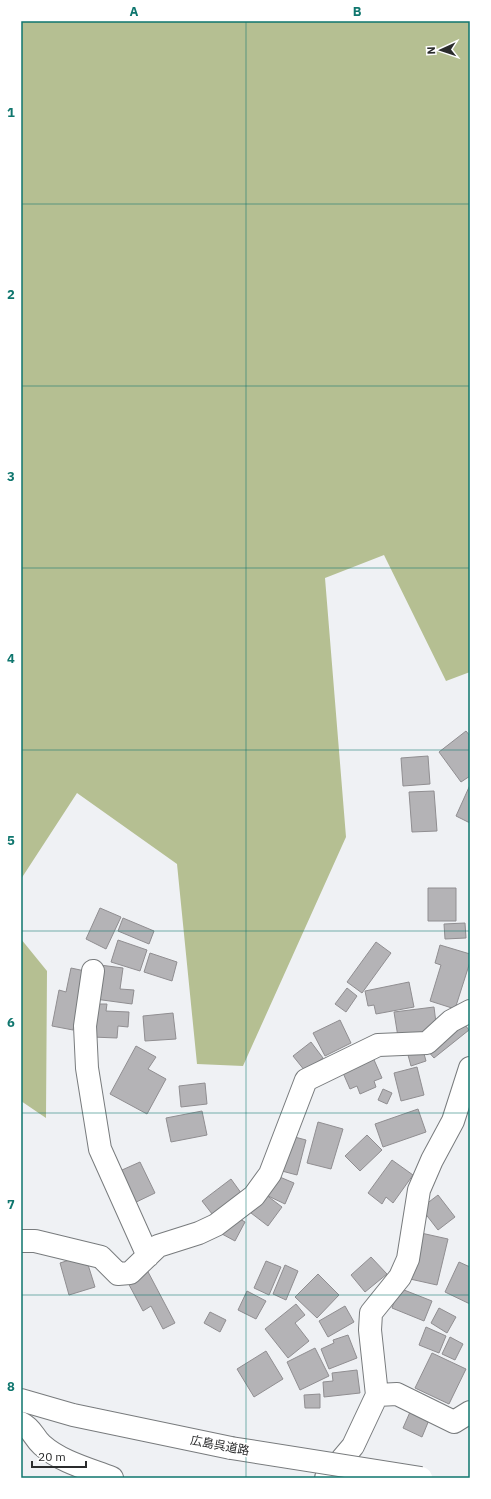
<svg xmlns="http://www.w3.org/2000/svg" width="491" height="1499" font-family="'IBM Plex Sans','Noto Sans JP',sans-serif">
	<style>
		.forest { fill: #b5bf92 }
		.building { fill: #b4b3b6; stroke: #908e91 }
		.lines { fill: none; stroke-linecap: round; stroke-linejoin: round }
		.minor-casing { stroke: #787b7d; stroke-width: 24 }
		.highway-casing { stroke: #787b7d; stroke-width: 24 }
		.minor { stroke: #fff; stroke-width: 22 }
		.highway { stroke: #fff; stroke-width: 22 }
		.highway-bridge-casing { stroke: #787b7d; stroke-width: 24; stroke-linecap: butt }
		.highway-bridge { stroke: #fff; stroke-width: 22 }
		.grid { fill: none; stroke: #0f766e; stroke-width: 1; stroke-opacity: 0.55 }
		.labels { text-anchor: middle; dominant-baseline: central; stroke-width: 3; stroke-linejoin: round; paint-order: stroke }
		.street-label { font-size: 12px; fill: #2a2b2c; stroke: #fff }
		.neatline { fill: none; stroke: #0f766e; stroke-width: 1.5 }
		.grid-label { font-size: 13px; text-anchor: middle; font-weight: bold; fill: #0f766e }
	</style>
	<rect width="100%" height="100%" fill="#eff1f4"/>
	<path class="forest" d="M21,21H470V672L446,681L384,555L325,578L346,837L243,1066L197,1064L177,864L77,793L21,879Z
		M21,939L47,971L46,1118L21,1101Z"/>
	<path class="building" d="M466,731L470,736V776L461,782L439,752Z
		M428,756L430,784L403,786L401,758Z
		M470,785V823L456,816Z
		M434,791L437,831L412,832L409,792Z
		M428,888H456V921H428Z
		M100,908L121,917L106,949L86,939Z
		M123,918L154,931L149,944L118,931Z
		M465,923L466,938L445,939L444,924Z
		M118,940L147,950L140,971L111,962Z
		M376,942L391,953L362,993L347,982Z
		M440,945L470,954V962L455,1009L430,1001L441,965L435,963Z
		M150,953L177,962L172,981L144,972Z
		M100,965L123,968L120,989L134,990L132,1004L95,999Z
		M71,968L85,971L73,1030L52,1026L59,990L66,992Z
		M409,982L414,1007L376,1014L374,1005L368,1006L365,991Z
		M347,988L357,996L346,1012L335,1004Z
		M93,1004H107L106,1011L129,1012L128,1027L118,1026L117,1038L92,1037Z
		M434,1007L437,1031L398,1037L394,1012Z
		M173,1013L176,1039L145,1041L143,1016Z
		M340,1020L351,1043L325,1056L313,1033Z
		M461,1020L469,1030L434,1058L426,1049Z
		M311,1042L323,1058L305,1071L293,1056Z
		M136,1046L156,1057L148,1069L166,1079L147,1114L110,1094Z
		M423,1050L426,1061L411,1066L408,1055Z
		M371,1053L382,1078L374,1081L376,1087L360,1094L357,1086L350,1089L340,1066Z
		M417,1067L424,1095L401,1101L394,1073Z
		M205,1083L207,1104L181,1107L179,1086Z
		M383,1089L392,1093L387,1104L378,1100Z
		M418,1109L426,1132L383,1147L375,1124Z
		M202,1111L207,1135L171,1142L166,1118Z
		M318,1122L343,1129L331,1169L307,1163Z
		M287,1135L306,1140L297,1175L278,1170Z
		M367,1135L382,1150L360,1171L345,1156Z
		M392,1160L413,1175L393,1203L386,1197L382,1204L368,1193Z
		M140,1162L155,1193L128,1206L113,1174Z
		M275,1175L294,1183L285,1204L266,1195Z
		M231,1179L244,1197L216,1219L202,1201Z
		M265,1194L282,1207L268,1226L251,1213Z
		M438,1195L455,1217L438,1230L421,1208Z
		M233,1215L245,1222L235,1241L222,1234Z
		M421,1233L448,1239L437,1285L410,1279Z
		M85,1255L95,1287L69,1295L60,1263Z
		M371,1257L387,1274L365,1292L351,1275Z
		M266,1261L281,1267L269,1295L254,1288Z
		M459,1262L470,1267V1304L445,1292Z
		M285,1265L298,1271L286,1300L273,1294Z
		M146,1268L175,1323L163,1329L151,1306L143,1311L126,1279Z
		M318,1274L339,1295L317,1318L295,1297Z
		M399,1288L432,1301L424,1321L392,1308Z
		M247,1291L266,1301L256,1319L238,1310Z
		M296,1304L305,1315L295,1323L309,1341L288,1358L265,1329Z
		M345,1306L354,1322L328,1337L319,1321Z
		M439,1308L456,1317L447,1333L431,1323Z
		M210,1312L226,1320L220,1332L204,1323Z
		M426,1327L446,1336L439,1353L419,1345Z
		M348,1335L357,1358L329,1369L321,1349L334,1343L333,1340Z
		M450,1337L463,1344L455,1360L442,1354Z
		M315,1348L329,1376L300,1390L287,1362Z
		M266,1351L283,1379L254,1397L237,1369Z
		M432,1353L466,1369L449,1404L415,1388Z
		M357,1370L360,1393L324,1397L323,1382L333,1381L332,1373Z
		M320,1394V1408H305L304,1395Z
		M410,1412L429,1420L422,1437L403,1428Z"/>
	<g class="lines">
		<g class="minor-casing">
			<path id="minor" d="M93,971L85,1026L87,1068L100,1149L148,1256
				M21,1241H35L101,1257L118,1274L130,1273L158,1246L199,1233L216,1225L254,1196L270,1174L306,1080L378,1045L427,1043L451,1021L470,1011
				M377,1395L397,1394L454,1422L470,1412
				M21,1423C33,1429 33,1437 42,1445C61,1462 89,1469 112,1478
				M326,1478L353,1446L377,1395L370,1330L371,1313L400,1277L408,1259L419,1190L432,1160L453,1121L470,1068"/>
		</g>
		<g class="highway-casing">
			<path id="highway" d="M21,1400L73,1415L231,1448"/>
		</g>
		<use href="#minor" class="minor"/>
		<use href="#highway" class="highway"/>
		<g class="highway-bridge-casing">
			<path id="highway-bridge" d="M231,1448L421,1478"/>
		</g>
		<use href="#highway-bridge" class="highway-bridge"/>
	</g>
	<path class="grid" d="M246,21V1478M21,204H470M21,386H470M21,568H470M21,750H470M21,931H470M21,1113H470M21,1295H470"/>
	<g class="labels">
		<g class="street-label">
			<text transform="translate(220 1445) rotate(11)">広島呉道路</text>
		</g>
	</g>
	<rect width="491" height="1499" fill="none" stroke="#ffffff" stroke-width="44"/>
	<g transform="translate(441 50) rotate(267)" stroke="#ffffff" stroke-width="3" paint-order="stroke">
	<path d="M0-3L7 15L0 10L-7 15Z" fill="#2a2b2c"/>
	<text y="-6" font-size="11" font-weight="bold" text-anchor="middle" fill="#2a2b2c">N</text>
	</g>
	<path d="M32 1461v6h54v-6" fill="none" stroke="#2a2b2c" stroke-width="2"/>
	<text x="38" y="1461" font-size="12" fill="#2a2b2c" stroke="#ffffff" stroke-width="3" paint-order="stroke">20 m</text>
	<rect x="22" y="22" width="447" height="1455" class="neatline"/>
	<g class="grid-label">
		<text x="134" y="16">A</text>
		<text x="357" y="16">B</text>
		<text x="11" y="117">1</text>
		<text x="11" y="299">2</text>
		<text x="11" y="481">3</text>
		<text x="11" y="663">4</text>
		<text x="11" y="845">5</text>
		<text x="11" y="1027">6</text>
		<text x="11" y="1209">7</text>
		<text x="11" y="1391">8</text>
	</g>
</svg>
